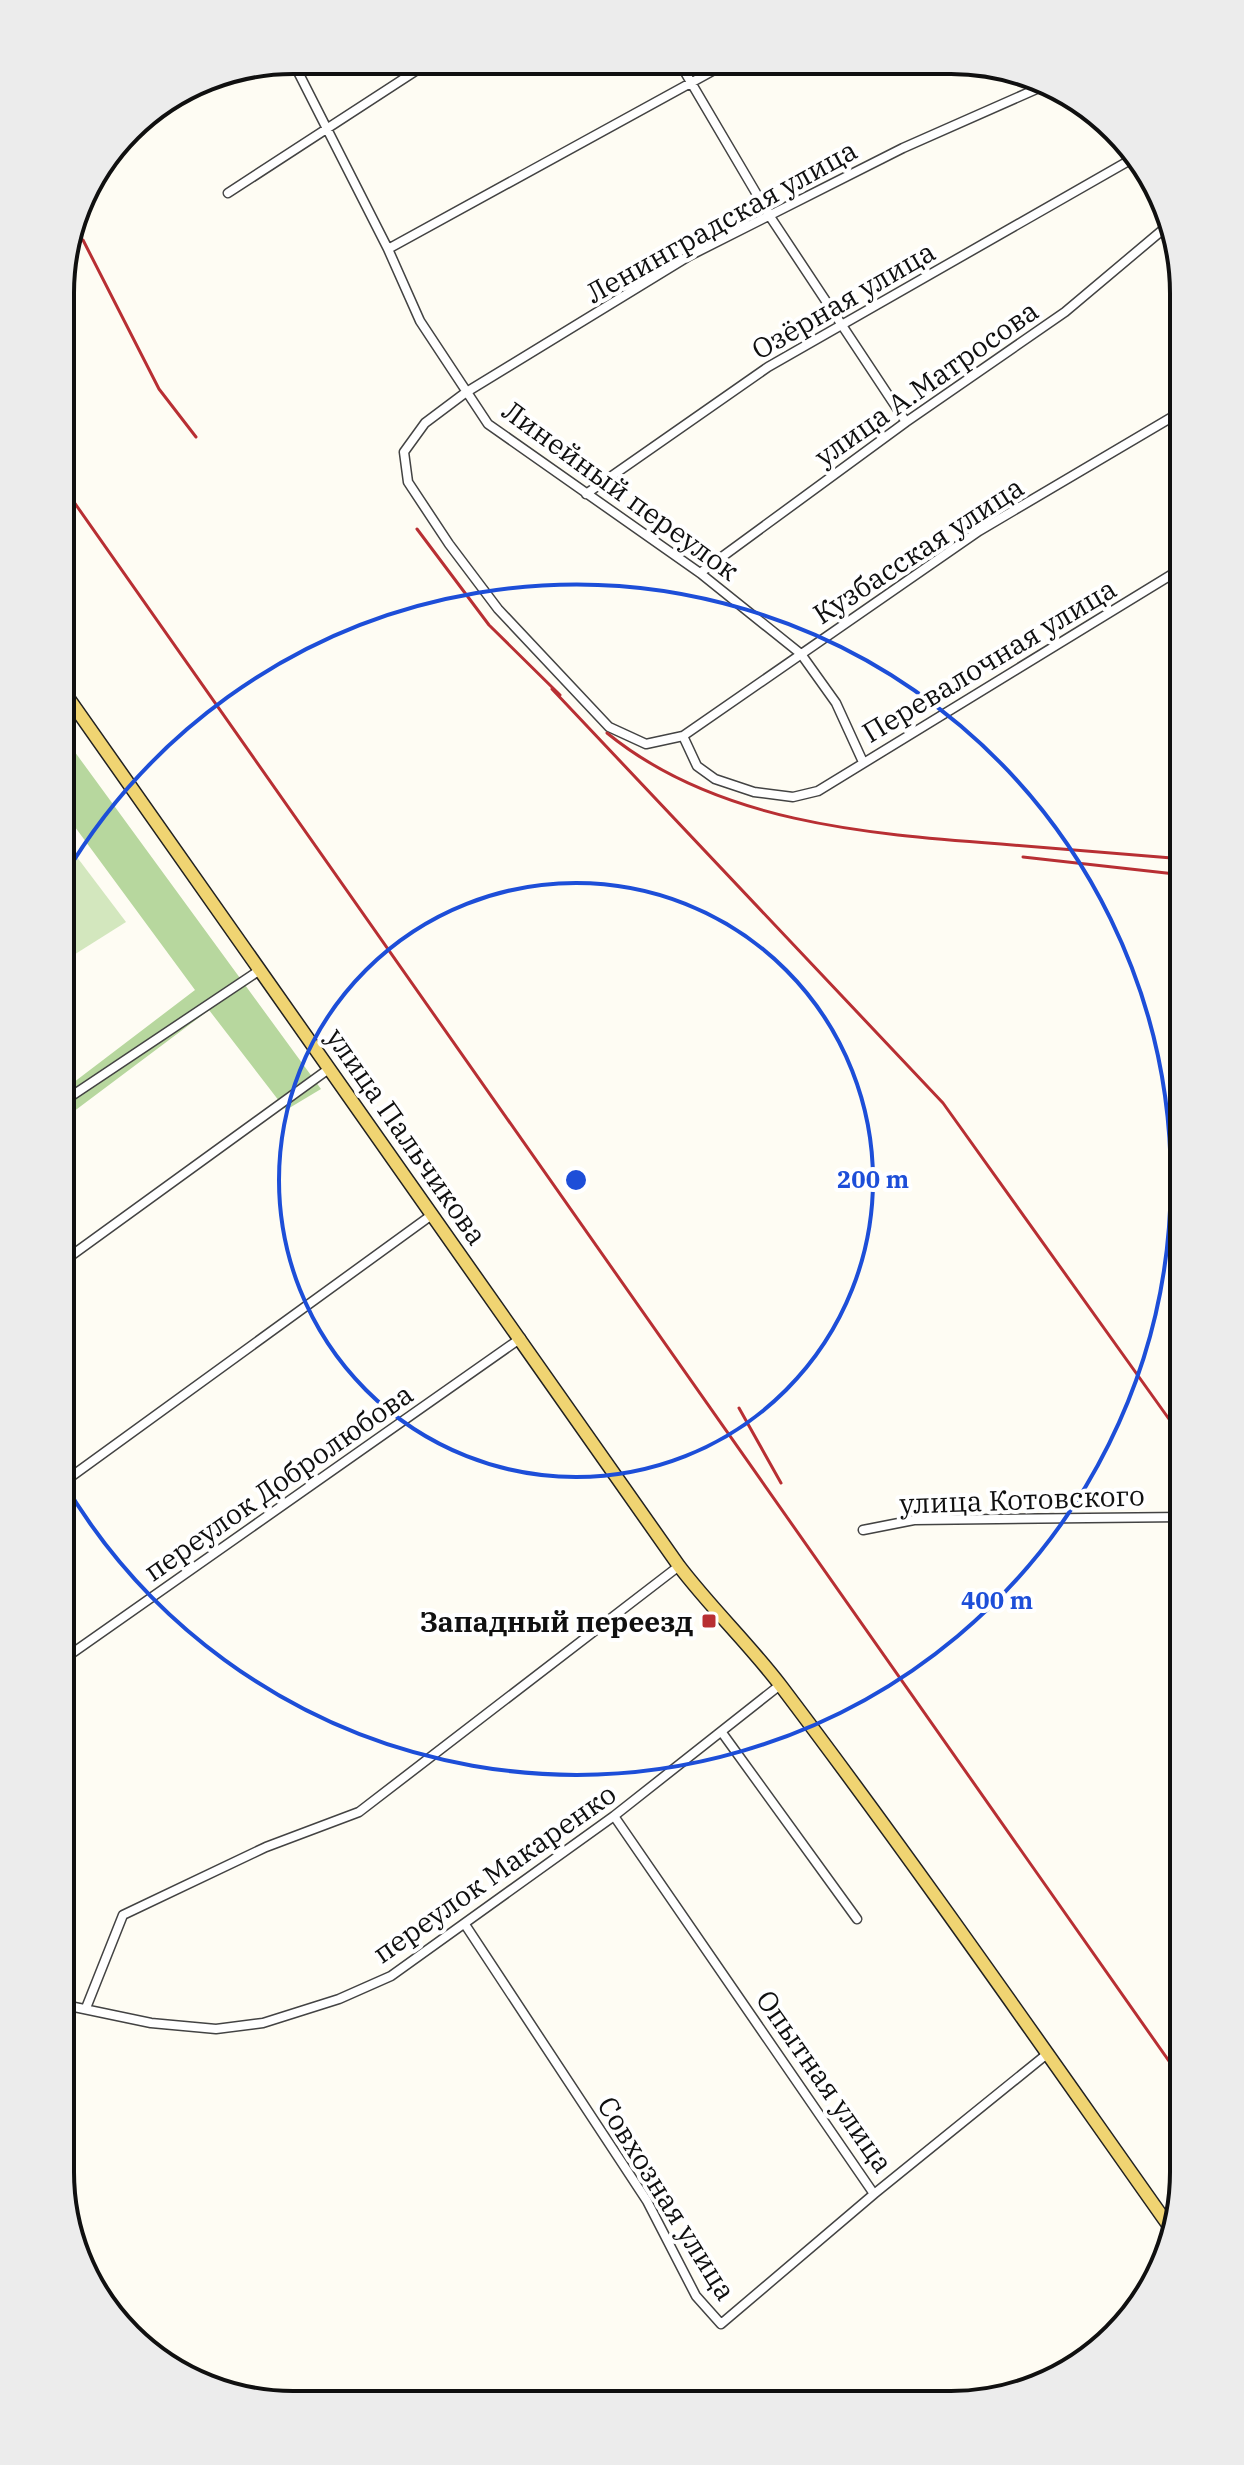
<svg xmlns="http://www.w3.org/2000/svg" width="1244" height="2465" font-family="'IBM Plex Serif',serif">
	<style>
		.green { fill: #d3e7be }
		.forest { fill: #b7d79e }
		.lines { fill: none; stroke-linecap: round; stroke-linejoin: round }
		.street-casing { stroke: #434343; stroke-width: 11 }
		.primary-casing { stroke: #212121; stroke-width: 15 }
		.street { stroke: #fff; stroke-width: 8 }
		.primary { stroke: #f0d472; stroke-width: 12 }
		.rail { stroke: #b82f33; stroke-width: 3 }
		.ring { fill: none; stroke: #1d4ed8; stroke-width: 4 }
		.poi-dot { fill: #b82f33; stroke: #fff; stroke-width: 3 }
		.labels { text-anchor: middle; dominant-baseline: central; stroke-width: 8; stroke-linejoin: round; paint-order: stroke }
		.street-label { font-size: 28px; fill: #101010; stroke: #fff }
		.poi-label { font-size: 28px; font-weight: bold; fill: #101010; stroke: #fff; text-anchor: end }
		.rim { fill: none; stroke: #101010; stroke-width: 4 }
		.centre { fill: #1d4ed8; stroke: #fff; stroke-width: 4 }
		.ring-label { font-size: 24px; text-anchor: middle; font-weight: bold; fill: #1d4ed8; stroke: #fff; stroke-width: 8; stroke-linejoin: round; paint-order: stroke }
	</style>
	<rect width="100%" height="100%" fill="#fefcf3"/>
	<path class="green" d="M61,836L126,922L61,963Z"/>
	<path class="forest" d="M61,733L321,1089L286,1110L209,1010L61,1121V1092L195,990L61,808Z"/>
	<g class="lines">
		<g class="street-casing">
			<path id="street" d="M292,60L388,249L420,321L488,424L700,573L801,654L836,703L863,762
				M679,62L769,215L906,422
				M1041,87L903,148L689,256L465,393L425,423L404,452L408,482L449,544L498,609L609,727L646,744L683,736L697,766L715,779L754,792L793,797L818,791L1184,567
				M228,193L431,61
				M388,249L727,63
				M586,494L768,367L1132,159
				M700,573L906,422L1065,312L1172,222
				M683,736L979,531L1184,410
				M61,1103L260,970
				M61,1263L330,1068
				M61,1484L433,1214
				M863,1530L914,1520L1184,1517
				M61,1661L521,1338
				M723,1734L857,1919
				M614,1816L874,2194L1047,2054
				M466,1926L647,2201L696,2296L721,2324L874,2194
				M60,2004L151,2023L216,2029L263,2023L339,1999L391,1976L614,1816L780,1685
				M86,2008L123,1915L266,1847L359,1812L679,1566"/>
		</g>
		<g class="primary-casing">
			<path id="primary" d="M62,689L679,1566C711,1608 749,1644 781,1686C915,1863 1041,2045 1169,2226"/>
		</g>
		<use href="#street" class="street"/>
		<use href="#primary" class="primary"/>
		<path class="rail" d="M83,240L159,389L196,437
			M62,485L1183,2081
			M417,529L489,625L560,695
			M552,689L943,1103L1184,1440
			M607,733C716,822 866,834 1001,844C1062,849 1123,854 1184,859
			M1023,857L1184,875
			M739,1408L781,1483"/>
	</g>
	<g class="ring">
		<circle cx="576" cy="1180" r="297"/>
		<path d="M63 878A595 595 0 1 1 61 1478"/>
	</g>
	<rect class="poi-dot" x="701" y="1613" width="16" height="16" rx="4"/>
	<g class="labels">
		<g class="street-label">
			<text transform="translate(721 221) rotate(-29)">Ленинградская улица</text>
			<text transform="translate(843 300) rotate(-30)">Озёрная улица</text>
			<text transform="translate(926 383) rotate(-35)">улица А.Матросова</text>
			<text transform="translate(621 490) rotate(36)">Линейный переулок</text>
			<text transform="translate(918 550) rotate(-33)">Кузбасская улица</text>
			<text transform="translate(989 660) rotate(-31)">Перевалочная улица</text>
			<text transform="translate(407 1136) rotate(55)">улица Пальчикова</text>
			<text transform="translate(278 1482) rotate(-35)">переулок Добролюбова</text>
			<text transform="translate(1022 1499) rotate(-2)">улица Котовского</text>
			<text transform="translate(494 1873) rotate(-35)">переулок Макаренко</text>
			<text transform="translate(825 2081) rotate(55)">Опытная улица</text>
			<text transform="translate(667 2198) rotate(58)">Совхозная улица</text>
		</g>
		<g class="poi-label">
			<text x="693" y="1621">Западный переезд</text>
		</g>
	</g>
	<path d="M0 0H1244V2465H0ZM293 74H951A219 219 0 0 1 1170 293V2172A219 219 0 0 1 951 2391H293A219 219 0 0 1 74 2172V293A219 219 0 0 1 293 74Z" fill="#ececec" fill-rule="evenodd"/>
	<path class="rim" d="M293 74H951A219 219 0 0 1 1170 293V2172A219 219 0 0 1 951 2391H293A219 219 0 0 1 74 2172V293A219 219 0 0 1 293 74Z"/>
	<circle cx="576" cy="1180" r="12" class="centre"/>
	<g class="ring-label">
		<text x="873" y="1188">200 m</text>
		<text x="997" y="1609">400 m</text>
	</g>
</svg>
